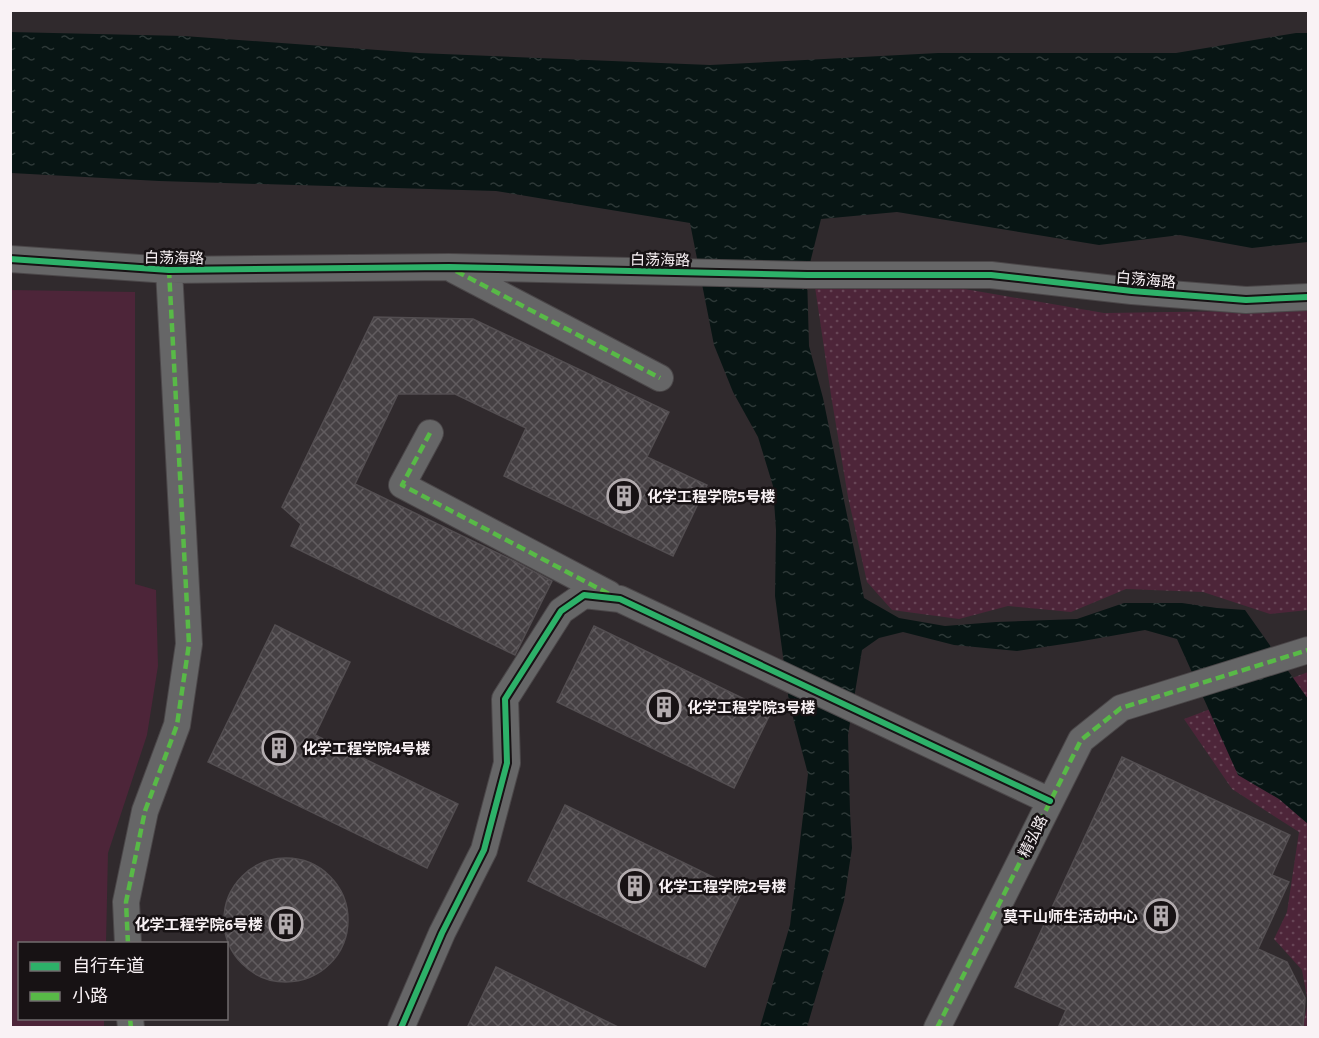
<svg xmlns="http://www.w3.org/2000/svg" width="1319" height="1038" font-family="'Noto Sans','Noto Sans SC',sans-serif">
	<style>
		.park { fill: url(#park-dots) }
		.pitch { fill: #4d2539 }
		.water { fill: url(#water-ripples) }
		.building { fill: url(#building-cross-hatch); stroke: #534e51; stroke-width: 1.5 }
		.lines { fill: none; stroke-linecap: round; stroke-linejoin: round }
		.minor-casing { stroke: #4b4749; stroke-width: 28 }
		.minor { stroke: #666667; stroke-width: 26 }
		.quiet { stroke: #58b947; stroke-width: 4.5; stroke-dasharray: 9 4.5; stroke-linecap: butt }
		.cycleway-casing { stroke: #171214; stroke-width: 10 }
		.cycleway { stroke: #2db169; stroke-width: 6 }
		.labels { text-anchor: middle; dominant-baseline: central; stroke-width: 5; stroke-linejoin: round; paint-order: stroke }
		.street-label { font-size: 15px; fill: #f9f2f5; stroke: #171214 }
		.poi-label { font-size: 15px; font-weight: bold; fill: #f9f2f5; stroke: #171214; text-anchor: start }
	</style>
	<defs>
		<pattern id="park-dots" width="8" height="8" patternUnits="userSpaceOnUse" patternTransform="scale(1.5)"><rect width="8" height="8" fill="#4d2539"/><path d="M2 2h.1M6 6h.1" fill="none" stroke="#674556" stroke-width="1.8" stroke-linecap="round"/></pattern>
		<pattern id="water-ripples" width="26" height="14" patternUnits="userSpaceOnUse" patternTransform="scale(1.5)"><rect width="26" height="14" fill="#081514"/><path d="M2 4q2-2 4 0t4 0M15 11q2-2 4 0t4 0" fill="none" stroke="#2d3837"/></pattern>
		<pattern id="building-cross-hatch" width="8" height="8" patternUnits="userSpaceOnUse" patternTransform="scale(1.5)"><rect width="8" height="8" fill="#454043"/><path d="M0 0l8 8M0 8l8-8" fill="none" stroke="#615c5f"/></pattern>
	</defs>
	<rect width="100%" height="100%" fill="#302a2d"/>
	<path class="park" d="M930,283L1104,313L1308,310V610L1270,614L1203,592L1126,589L1071,612L1008,606L959,619L892,610L867,582L848,497L831,395L815,287Z
		M1308,672V1027H1302L1308,1003L1302,970L1274,939L1287,912L1299,832L1232,789L1184,719Z"/>
	<path class="pitch" d="M11,290L135,292V584L156,590L158,666L147,735L108,853L106,943L20,944V1018L104,1019V1027H11Z"/>
	<path class="water" d="M10,32L184,36L419,53L710,65L938,53H1176L1296,33H1308V242L1252,248L1180,235L1099,245L897,212L821,219L807,275L809,346L823,398L864,598L899,618L945,626L996,622L1077,619L1124,603H1182L1217,608L1245,610L1308,699V824L1279,799L1238,775L1177,639L1145,630L1077,642L1017,651L954,645L903,632L879,638L862,650L848,735L850,811L852,848L844,901L807,1027H760L790,925L808,774L789,702L775,596L776,530L773,486L758,437L733,392L714,345L690,223L496,191L159,181L11,173Z"/>
	<path class="building" d="M374,317L473,319L669,412L647,457L707,485L673,556L504,476L526,428L455,394H398L355,484L514,561L552,581L515,655L291,546L301,524L282,507Z
		M275,625L350,662L315,735L458,804L427,868L208,762Z
		M594,626L771,712L734,788L557,702Z
		M1122,757L1290,835L1272,875L1289,882L1258,949L1287,962L1305,998L1303,1028H1058L1066,1010L1015,987Z
		M565,805L742,891L705,967L528,881Z
		M224 920a62 62 0 1 1 124 0a62 62 0 1 1-124 0Z
		M496,967L620,1028H467Z"/>
	<g class="lines">
		<g class="minor-casing">
			<path id="minor" d="M10,259L169,270L449,267L807,275H991L1132,291L1246,300L1308,297
				M454,270L660,378
				M430,433L402,485L609,594
				M128,944L126,902L145,811L177,725L189,644L169,270
				M130,1018L131,1028
				M401,1028L442,933L484,850L507,763L505,699L561,611L584,595L620,599L1050,801
				M937,1028L1081,740L1121,708L1308,650"/>
		</g>
		<use href="#minor" class="minor"/>
		<path class="quiet" d="M456,271L660,378
			M430,433L402,485L609,594
			M128,944L126,902L145,811L177,725L189,644L169,270
			M130,1018L131,1028
			M937,1028L1081,740L1121,708L1308,650"/>
		<g class="cycleway-casing">
			<path id="cycleway" d="M10,259L169,270L449,267L807,275H991L1132,291L1246,300L1308,297
				M401,1028L442,933L484,850L507,763L505,699L561,611L584,595L620,599L1050,801"/>
		</g>
		<use href="#cycleway" class="cycleway"/>
	</g>
	<defs>
		<g id="building-ring" transform="scale(1.725)"><circle r="9.5" fill="#171214" stroke="#b3acaf" stroke-width="1.5"/><path d="M-4-6H4V6H1V3H-1V6H-4ZM-2.5-4.3h1.7v1.8h-1.7ZM.8-4.3h1.7v1.8H.8ZM-2.5-1h1.7V.8h-1.7ZM.8-1h1.7V.8H.8Z" fill="#b3acaf"/></g>
	</defs>
	<g fill-rule="evenodd">
		<use href="#building-ring" x="624" y="496"/>
		<use href="#building-ring" x="664" y="707"/>
		<use href="#building-ring" x="279" y="748"/>
		<use href="#building-ring" x="635" y="886"/>
		<use href="#building-ring" x="1161" y="916"/>
		<use href="#building-ring" x="286" y="924"/>
	</g>
	<g class="labels">
		<g class="street-label">
			<text transform="translate(174 257) rotate(1)">白荡海路</text>
			<text transform="translate(660 259) rotate(1)">白荡海路</text>
			<text transform="translate(1146 279) rotate(5)">白荡海路</text>
			<text transform="translate(1032 836) rotate(-63)">精弘路</text>
		</g>
		<g class="poi-label">
			<text x="647" y="496">化学工程学院5号楼</text>
			<text x="687" y="707">化学工程学院3号楼</text>
			<text x="302" y="748">化学工程学院4号楼</text>
			<text x="658" y="886">化学工程学院2号楼</text>
			<text x="1138" y="916" text-anchor="end">莫干山师生活动中心</text>
			<text x="263" y="924" text-anchor="end">化学工程学院6号楼</text>
		</g>
	</g>
	<rect width="1319" height="1038" fill="none" stroke="#f9f2f5" stroke-width="24"/>
	<rect x="18" y="942" width="210" height="78" fill="#171214" stroke="#716c6e" stroke-width="1.5"/>
	<rect x="30" y="962" width="30" height="9" fill="#2db169" stroke="#716c6e" stroke-width="1.5"/>
	<text x="72" y="972" font-size="18" fill="#f9f2f5">自行车道</text>
	<rect x="30" y="992" width="30" height="9" fill="#58b947" stroke="#716c6e" stroke-width="1.5"/>
	<text x="72" y="1002" font-size="18" fill="#f9f2f5">小路</text>
</svg>
